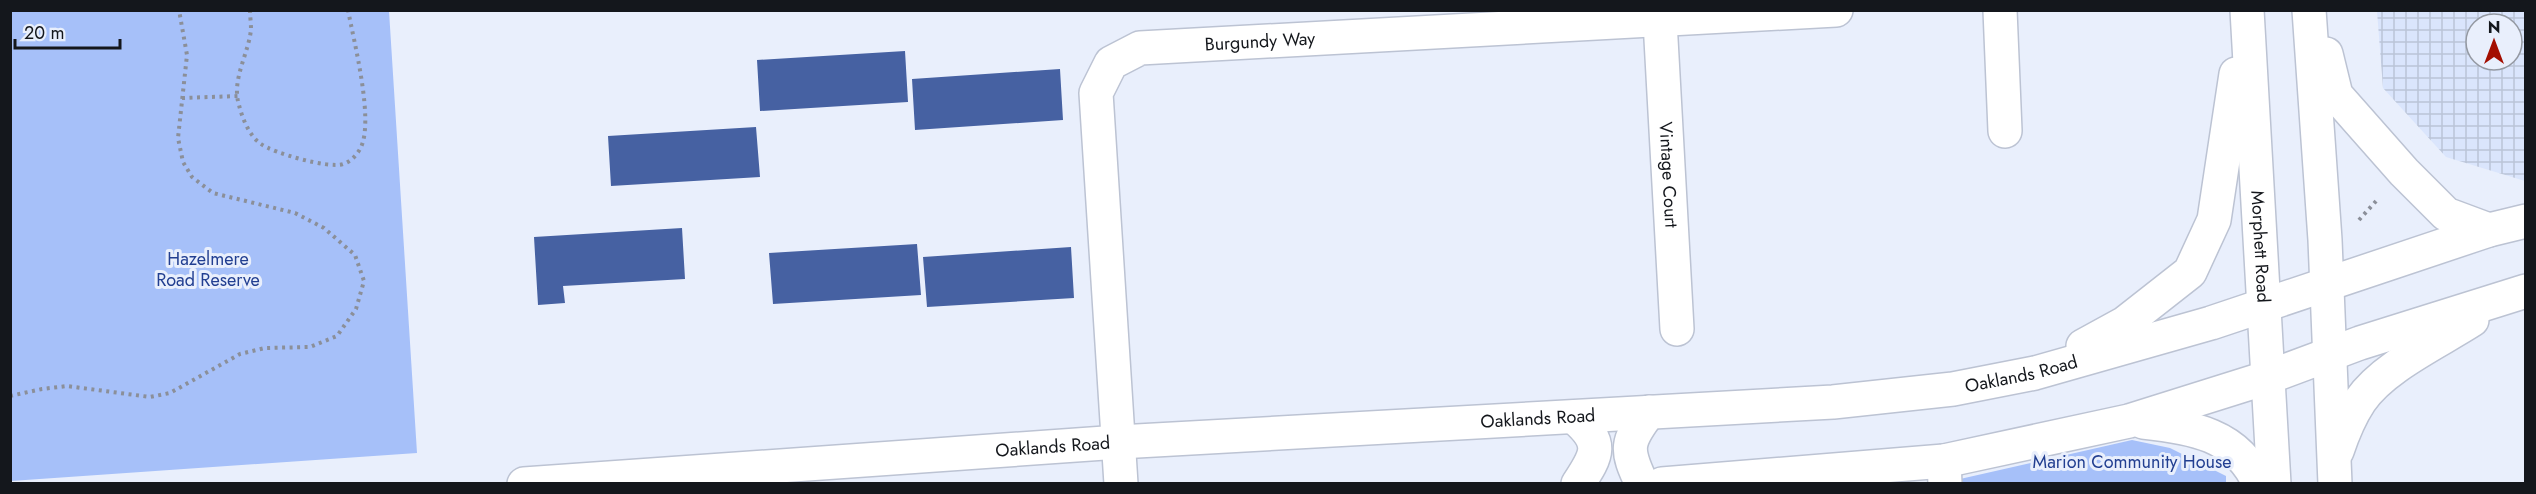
<svg xmlns="http://www.w3.org/2000/svg" width="2536" height="494" font-family="Jost,sans-serif">
	<style>
		.industrial { fill: url(#industrial-grid); fill-rule: evenodd }
		.park { fill: #a6c0f9 }
		.building { fill: #4661a2 }
		.lines { fill: none; stroke-linecap: round; stroke-linejoin: round }
		.minor-casing { stroke: #bcc3d3; stroke-width: 36 }
		.major-casing { stroke: #bcc3d3; stroke-width: 36 }
		.path { stroke: #8b8f99; stroke-width: 4; stroke-dasharray: 3 4.5; stroke-linecap: butt }
		.minor { stroke: #fff; stroke-width: 33 }
		.major { stroke: #fff; stroke-width: 33 }
		.labels { text-anchor: middle; dominant-baseline: central; stroke-width: 6; stroke-linejoin: round; paint-order: stroke }
		.street-label { font-size: 18px; fill: #14171c; stroke: #e9effc }
		.park-label { font-size: 18px; fill: #223f91; stroke: #e9effc }
	</style>
	<defs>
		<pattern id="industrial-grid" width="8" height="8" patternUnits="userSpaceOnUse" patternTransform="scale(1.5)"><rect width="8" height="8" fill="#dae5fc"/><path d="M0 4h8M4 0v8" fill="none" stroke="#bac4d7"/></pattern>
	</defs>
	<rect width="100%" height="100%" fill="#e9effc"/>
	<path class="industrial" d="M2377,11H2525V181L2446,157L2383,88ZM2476,24H2512V60H2476Z"/>
	<path class="park" d="M11,10L389,11L417,453L11,481Z
		M2132,440L2170,448L2226,476V483L1938,484Z"/>
	<path class="building" d="M905,51L908,102L760,111L757,60Z
		M1060,69L1063,120L915,130L912,79Z
		M756,127L760,177L611,186L608,136Z
		M682,228L685,279L563,286L565,303L538,305L534,237Z
		M917,244L921,295L773,304L769,253Z
		M1071,247L1074,298L927,307L923,257Z"/>
	<g class="lines">
		<g class="minor-casing">
			<g id="minor">
				<path d="M2000,10L2005,131"/>
				<path id="s1" d="M1660,21L1677,329"/>
				<path d="M1944,461L1945,484"/>
				<path id="s2" d="M1121,484L1096,93L1111,63L1140,48L1836,10"/>
			</g>
		</g>
		<g class="major-casing">
			<g id="major">
				<path id="s3" d="M2247,10L2274,484"/>
				<path d="M2309,10L2325,240L2335,484"/>
				<path d="M2326,54L2336,95L2404,172L2446,214L2489,230"/>
				<path d="M2083,346L2125,323L2190,272L2214,220L2236,74"/>
				<path d="M1574,417C1604,443 1598,454 1578,484"/>
				<path d="M2143,422C2191,427 2238,434 2259,484"/>
				<path d="M2337,451C2343,433 2350,416 2360,401C2383,367 2438,342 2472,320"/>
				<path id="s4" d="M524,484L1119,442L1833,402L1953,389L2035,373L2211,323L2489,230L2526,221"/>
				<path d="M1642,484C1625,449 1626,442 1649,412"/>
				<path d="M1662,484L1944,461L2129,421L2266,378L2360,343L2526,291"/>
			</g>
		</g>
		<path class="path" d="M250,10C250,16 251,23 251,29C249,53 231,80 239,105C242,117 249,136 261,144C273,153 329,169 343,164C350,162 356,156 360,149C375,123 354,42 348,10
			M182,98L238,96
			M2359,220L2377,200
			M10,396L42,389L67,386L150,397L170,393L240,354L265,348L310,347L337,336L356,309L364,281L355,255L324,228L295,213L213,193L192,177L183,162L178,138L187,55L179,10"/>
		<use href="#minor" class="minor"/>
		<use href="#major" class="major"/>
	</g>
	<g class="labels">
		<g class="street-label">
			<text stroke="none"><textPath href="#s2" startOffset="578">Burgundy Way</textPath></text>
			<text stroke="none"><textPath href="#s1" startOffset="154">Vintage Court</textPath></text>
			<text stroke="none"><textPath href="#s3" startOffset="237">Morphett Road</textPath></text>
			<text stroke="none"><textPath href="#s4" startOffset="1502">Oaklands Road</textPath></text>
			<text stroke="none"><textPath href="#s4" startOffset="1016">Oaklands Road</textPath></text>
			<text stroke="none"><textPath href="#s4" startOffset="530">Oaklands Road</textPath></text>
		</g>
		<g class="park-label">
			<text x="208" y="259">Hazelmere<tspan x="208" dy="21">Road Reserve</tspan></text>
			<text x="2132" y="462">Marion Community House</text>
		</g>
	</g>
	<rect width="2536" height="494" fill="none" stroke="#14171c" stroke-width="24"/>
	<g transform="translate(2494 42)"><circle r="28" fill="#e9effc" stroke="#9499a2" stroke-width="1.5"/>
	<path d="M0-4.5L10 22L0 15L-10 22Z" fill="#a30e00"/>
	<text y="-9" font-size="16" font-weight="bold" text-anchor="middle" fill="#14171c">N</text>
	</g>
	<path d="M15 39v9h105v-9" fill="none" stroke="#14171c" stroke-width="3"/>
	<text x="24" y="39" font-size="18" fill="#14171c" stroke="#e9effc" stroke-width="4.5" paint-order="stroke">20 m</text>
</svg>
